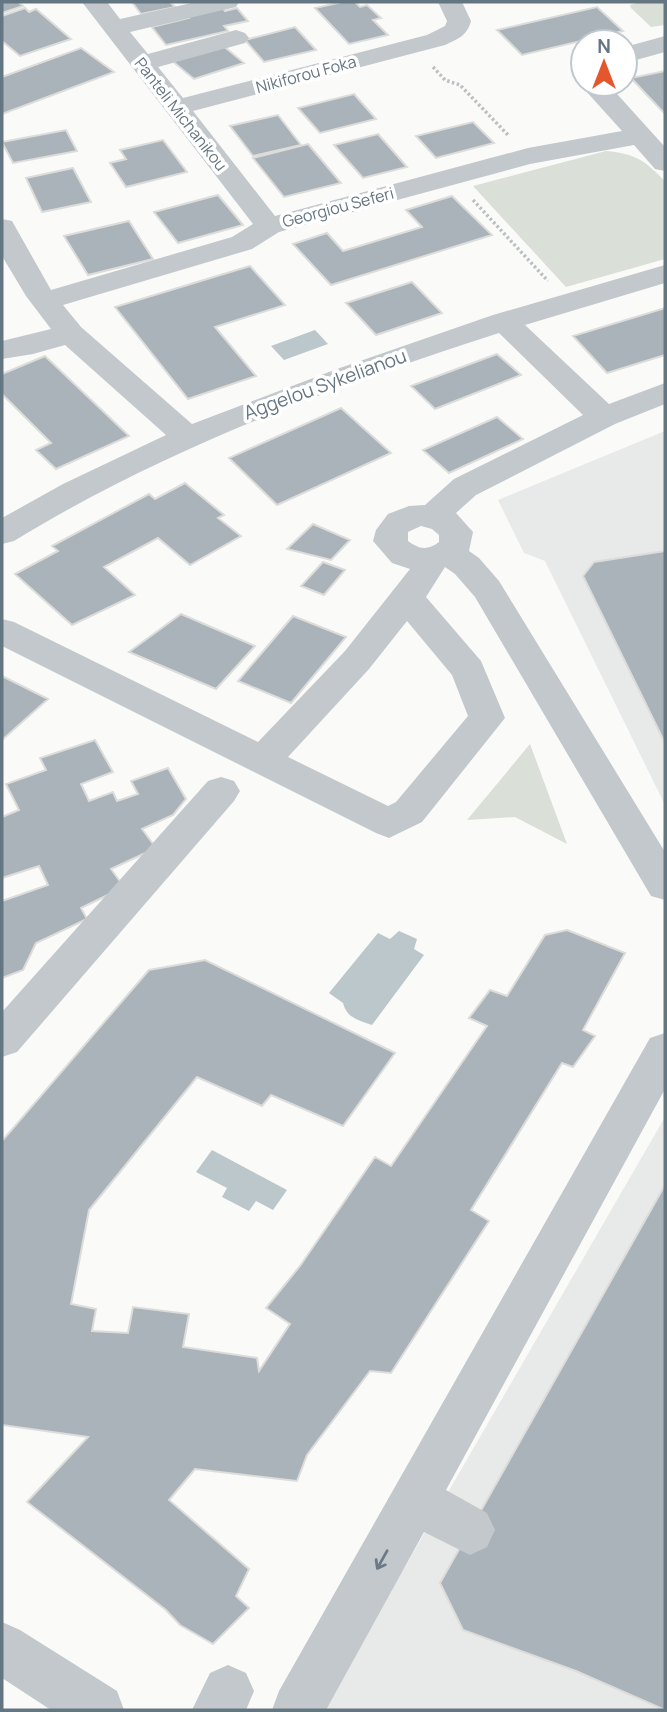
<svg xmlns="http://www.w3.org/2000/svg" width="667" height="1712" font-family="Manrope,sans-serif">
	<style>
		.built { fill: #e8e9e9 }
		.green { fill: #dadfd7 }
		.water { fill: #bbc7cb }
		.building { fill: #aab3b9; stroke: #dcdcda; stroke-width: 2 }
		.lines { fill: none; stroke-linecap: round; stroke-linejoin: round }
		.path { stroke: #bbbfc2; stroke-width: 3.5; stroke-dasharray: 2.5 2.5; stroke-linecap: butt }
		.minor { fill: #c3c8cc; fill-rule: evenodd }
		.oneway { stroke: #6a7a87 }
		.labels { text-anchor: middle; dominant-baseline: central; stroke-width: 7; stroke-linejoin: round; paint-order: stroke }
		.far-street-label { font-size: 16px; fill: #657683; stroke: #fff }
		.street-label { font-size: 19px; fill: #657683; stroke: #fff }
	</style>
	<rect width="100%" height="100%" fill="#fafaf8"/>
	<path class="built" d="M665,431V805L545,561L524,553L498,500Z
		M665,1117V1710H322Z"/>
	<path class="green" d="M641,2H665V25L651,27L631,8L630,5Z
		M606,151C636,154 644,160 665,181V259L566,287L473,186Z
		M530,744L567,844L515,817L467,820Z"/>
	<path class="water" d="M315,330L328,344L284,360L271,346Z
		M399,931L417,939L414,949L424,955L372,1025C358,1020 347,1018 343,1003L329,993L378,933L390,939Z
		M212,1150L287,1190L273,1210L256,1201L249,1211L222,1197L227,1188L196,1172Z"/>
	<path class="building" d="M2,2H18L23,6L2,13Z
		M132,2H170L175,7L141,14Z
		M342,2H355L360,7L367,5L381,18L373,20L388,35L349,44L315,8Z
		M222,7L225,11L237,8L248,21L224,26L228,31L166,45L152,27L189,18L186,14Z
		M597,7L623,31L522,55L497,30Z
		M25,8L29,12L36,9L71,39L20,56L2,41V16Z
		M295,27L316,50L264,62L245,40Z
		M221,44L244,63L194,79L171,60Z
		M81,48L114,72L2,114V77Z
		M665,71V114L631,78Z
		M354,94L376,119L320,133L298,108Z
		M278,115L301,145L253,156L230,126Z
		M473,122L494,143L436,158L416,136Z
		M66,130L77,151L13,163L2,142Z
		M378,134L407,167L363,178L334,145Z
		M163,140L187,172L126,187L110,163L126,159L120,150Z
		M308,144L341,183L284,197L253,158Z
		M73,168L91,202L42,212L26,178Z
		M218,195L243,225L178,243L154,212Z
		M452,196L492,235L331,285L293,244L327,233L343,251L422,227L406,210Z
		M129,221L153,259L88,275L64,236Z
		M250,266L285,305L215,327L256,376L188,399L115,307Z
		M412,282L442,313L376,335L346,303Z
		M665,308V355L607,373L573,336Z
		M497,354L521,375L435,409L411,386Z
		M45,356L129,436L56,469L36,450L51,443L2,394V374Z
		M341,408L391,453L277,505L229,458Z
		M497,417L523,439L449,473L423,450Z
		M185,483L224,515L218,518L241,536L190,565L158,538L104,567L135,595L72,625L15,574L58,551L52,546L149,494L155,499Z
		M313,524L350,540L331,560L287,549Z
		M665,551V743L583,576L594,562Z
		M323,562L345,570L324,595L301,586Z
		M181,614L255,646L216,689L129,652Z
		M293,616L346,637L291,703L238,681Z
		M2,676L48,699L2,740Z
		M95,740L113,772L81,784L89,801L113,792L117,801L138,794L131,781L168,768L186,799L173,815L142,829L156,848L111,869L124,887L81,908L87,919L36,943L23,970L2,978V901L48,885L39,866L2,878V817L19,810L6,784L46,770L40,758Z
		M567,930L625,953L583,1030L595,1036L573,1067L562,1063L471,1210L489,1221L391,1373L370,1371L307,1455L297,1481L195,1469L169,1500L249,1569L236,1596L249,1608L213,1644L180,1625L166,1610L27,1502L88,1437L2,1425V1141L149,970L205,960L395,1053L343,1126L271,1095L262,1106L197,1077L89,1210L71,1304L96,1309L92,1331L128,1333L133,1307L189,1314L183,1347L257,1358L259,1371L290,1324L266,1308L300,1266L375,1157L391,1166L487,1026L469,1018L490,990L507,996L545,935Z
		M665,1185V1710L576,1671L463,1630L440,1583Z"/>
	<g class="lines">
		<path class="path" d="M433,67L445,80L460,85L508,135
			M473,200L548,281"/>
		<path class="minor" d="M82,2H107L120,19L196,2H239L236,7L130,32L148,54L236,30L245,33L249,38L245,43L158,67L183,98L427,35L445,26L447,21L438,2H462L471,21C467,36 458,39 445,45L193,111L275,216L528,148L622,131L585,90L581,84L583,81V84H608L665,147V171L655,169L634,145L530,164L279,232L252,249L63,305L81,327L192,424L337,369L493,315L665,265V283L525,325L609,404L665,383V404L615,424L476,495L456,513L473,532L469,551L479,558L499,581L665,852V900L651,896L475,597L455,574L445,567L426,597L481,661L505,718L422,822L389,838L376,833L2,646V619L14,622L258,742L345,651L410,569L392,563L373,541L376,530L388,514L409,506L425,505L454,479L583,415L499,333C332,387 164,449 14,541L2,544V518L63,484L166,435L65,345L33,354L2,359V341L51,329L26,296L2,256V219L12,221L51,290L232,237L253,224ZM421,526L432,529L439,535V542C427,551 419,549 408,541V532ZM407,621L452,675L468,716L396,802L388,806L288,757L369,669Z
			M665,36V52L625,63V47Z
			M221,777L234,781L240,791L234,801L17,1052L2,1057V1012L208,781Z
			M665,1033V1089L446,1490L487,1513L495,1530L487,1547L470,1555L424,1532L326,1710H272L279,1691L650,1038Z
			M2,1622L20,1630L117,1691L124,1710H51L2,1678Z
			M228,1665L246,1673L254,1691L246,1710H192L210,1673Z"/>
	</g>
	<defs><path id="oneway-shaft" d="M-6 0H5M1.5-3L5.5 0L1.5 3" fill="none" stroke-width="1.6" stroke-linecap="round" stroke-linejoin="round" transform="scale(1.75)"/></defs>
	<use class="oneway" href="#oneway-shaft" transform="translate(382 1560) rotate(119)"/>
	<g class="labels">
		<g class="far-street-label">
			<text transform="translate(306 74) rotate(-15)">Nikiforou Foka</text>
			<text transform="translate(181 114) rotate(52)">Panteli Michanikou</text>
			<text transform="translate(338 207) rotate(-15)">Georgiou Seferi</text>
		</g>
		<g class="street-label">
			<text transform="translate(325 384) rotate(-20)">Aggelou Sykelianou</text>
		</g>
	</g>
	<rect width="667" height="1712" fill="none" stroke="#657683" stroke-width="7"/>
	<g transform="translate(604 63)"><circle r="33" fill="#ffffff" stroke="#c1c8cd" stroke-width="2"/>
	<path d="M0-5L12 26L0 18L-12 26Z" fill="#e4572e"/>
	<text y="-10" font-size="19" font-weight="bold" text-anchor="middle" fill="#657683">N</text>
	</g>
</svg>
